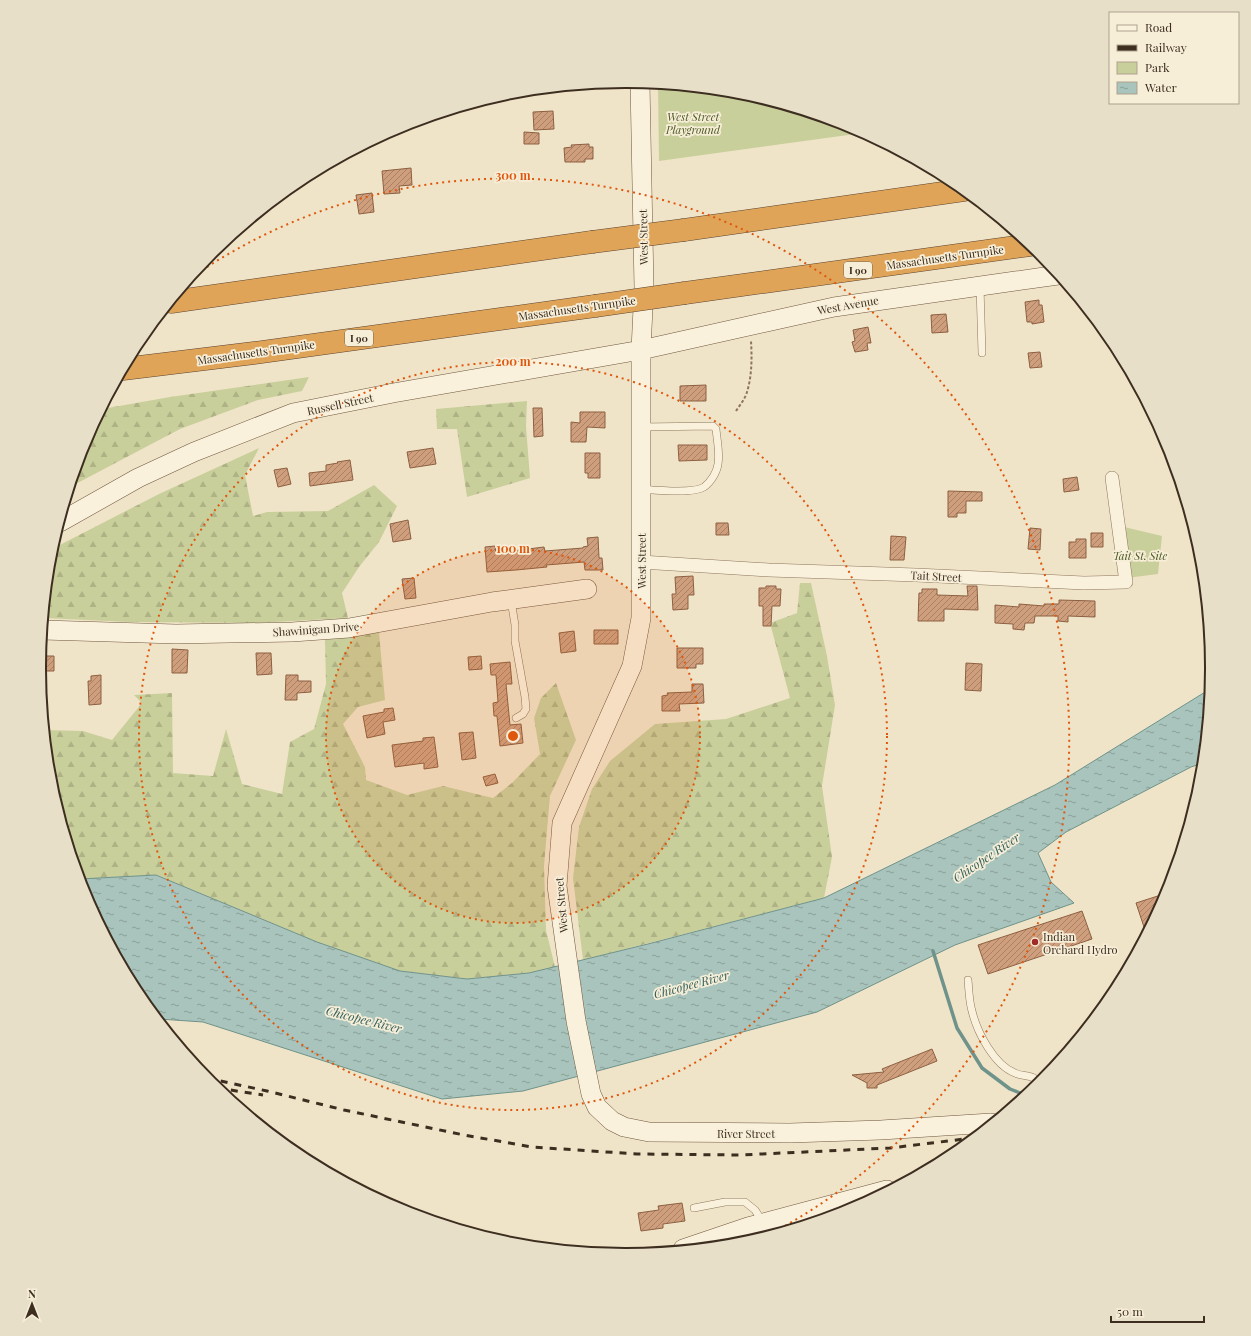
<svg xmlns="http://www.w3.org/2000/svg" width="1251" height="1336" font-family="'Playfair Display',serif">
	<style>
		.forest { fill: url(#forest-firs) }
		.park { fill: #c9cf9b }
		.water { fill: url(#water-ripples); stroke: #6f938a }
		.lines { fill: none; stroke-linecap: round; stroke-linejoin: round }
		.stream { stroke: #6f938a; stroke-width: 3.5 }
		.building { fill: url(#building-hatch); stroke: #8d5f41 }
		.service-casing { stroke: #8d765c; stroke-width: 8 }
		.minor-casing { stroke: #8d765c; stroke-width: 14 }
		.secondary-casing { stroke: #6f573f; stroke-width: 20 }
		.motorway-casing { stroke: #5b4430; stroke-width: 23 }
		.path { stroke: #8d765c; stroke-width: 2; stroke-dasharray: 3 2; stroke-linecap: butt }
		.service { stroke: #faf1dc; stroke-width: 7 }
		.minor { stroke: #faf1dc; stroke-width: 13 }
		.secondary { stroke: #faf1dc; stroke-width: 19 }
		.motorway { stroke: #e0a458; stroke-width: 22 }
		.rail { stroke: #3d2e20; stroke-width: 3; stroke-dasharray: 7 7; stroke-linecap: butt }
		.motorway-bridge-casing { stroke: #5b4430; stroke-width: 23; stroke-linecap: butt }
		.motorway-bridge { stroke: #e0a458; stroke-width: 22 }
		.ring { fill: none; stroke: #df570d; stroke-width: 2; stroke-dasharray: 2 4 }
		.poi-dot { fill: #9e2a2b; stroke: #f7eed8; stroke-width: 1.5 }
		.labels { text-anchor: middle; dominant-baseline: central; stroke-width: 3.5; stroke-linejoin: round; paint-order: stroke }
		.shield { fill: #f7eed8; stroke: #756857; stroke-width: 1 }
		.shield-label { font-size: 10px; font-weight: bold; fill: #3d2e20 }
		.park-label { font-size: 11px; font-style: italic; fill: #4d5a26; stroke: #f7eed8 }
		.street-label { font-size: 11px; fill: #3d2e20; stroke: #f7eed8 }
		.poi-label { font-size: 11px; fill: #3d2e20; stroke: #f7eed8; text-anchor: start }
		.water-label { font-size: 12px; font-style: italic; fill: #2f5d5a; stroke: #f7eed8 }
		.rim { fill: none; stroke: #3d2e20; stroke-width: 2 }
		.centre { fill: #df570d; stroke: #f7eed8; stroke-width: 2 }
		.ring-label { font-size: 12px; text-anchor: middle; font-weight: bold; fill: #df570d; stroke: #f7eed8; stroke-width: 3.5; stroke-linejoin: round; paint-order: stroke }
	</style>
	<defs>
		<pattern id="forest-firs" width="22" height="20" patternUnits="userSpaceOnUse"><rect width="22" height="20" fill="#c9cf9b"/><path d="M5 1l3.5 6h-7zM16 11l3.5 6h-7z" fill="#aeb285"/></pattern>
		<pattern id="water-ripples" width="26" height="14" patternUnits="userSpaceOnUse"><rect width="26" height="14" fill="#a9c4bc"/><path d="M2 4q2-2 4 0t4 0M15 11q2-2 4 0t4 0" fill="none" stroke="#8ba098"/></pattern>
		<pattern id="building-hatch" width="6" height="6" patternUnits="userSpaceOnUse"><rect width="6" height="6" fill="#cf9f7d"/><path d="M-1 1l2-2M0 6l6-6M5 7l2-2" fill="none" stroke="#a98266"/></pattern>
	</defs>
	<rect width="100%" height="100%" fill="#f0e4c8"/>
	<path class="forest" d="M309,377L302,391L258,400L180,429L70,487L84,443L102,409L170,397Z
		M527,401L526,426L530,478L467,497L457,429H437L436,409Z
		M259,448L245,475L253,516L267,512L328,511L374,485L397,506L379,542L359,567L342,593L348,618L256,623L128,622L44,618L52,549L159,494Z
		M800,583H811L827,656L835,705L822,786L832,857L824,898L583,960L573,878L579,827L592,789L610,761L655,724L726,719L790,698L770,623L797,613Z
		M379,632L385,700L358,707L343,724L365,767L366,780L407,795L443,786L493,798L513,782L540,754L534,718L541,698L556,683L576,740L550,796L544,866L546,930L555,967L529,973L467,979L400,971L317,942L157,875L80,879L50,782L45,730L83,731L112,740L142,703L134,695L172,693L173,773L213,776L226,729L242,784L282,794L290,742L314,729L326,684L325,640Z"/>
	<path class="park" d="M658,85L740,93L850,126L863,133L659,161Z
		M1120,526L1162,536L1158,574L1119,579Z"/>
	<path class="water" d="M1210,689L1203,763L1191,767L1066,832L1038,853L1051,882L1074,903L955,945L817,1012L523,1091L442,1099L203,1022L159,1019L138,994L84,892L80,879L156,875L317,942L400,971L467,979L529,973L648,944L824,898L1055,785Z"/>
	<g class="lines">
		<path class="stream" d="M933,951L957,1028L982,1068L1010,1089L1020,1093H1027"/>
	</g>
	<path class="building" d="M553,111L554,129L534,130L533,112Z
		M524,132L539,133V144H524Z
		M589,144V147H593V159H585V162H565L564,148L572,147L571,145Z
		M411,168L412,185L399,186L400,193L384,194L382,171Z
		M372,193L374,212L359,214L356,195Z
		M1039,300V305H1042L1044,322L1032,324V322H1027L1025,302Z
		M946,314L948,332L932,333L931,315Z
		M868,327L871,343H867L868,350L855,352L852,342L855,341L853,330Z
		M1040,352L1042,367L1030,368L1028,353Z
		M706,385V401H680V386Z
		M533,408H542L543,436L534,437Z
		M580,412H605V428L587,427L586,442H571V422L580,423Z
		M678,445H707V460L679,461Z
		M433,448L436,464L410,468L407,452Z
		M585,453H600V478H588V473H585Z
		M350,460L353,480L310,486L309,473L326,471V465L338,463L337,462Z
		M287,468L291,484L278,487L274,470Z
		M1077,477L1079,490L1064,492L1063,479Z
		M948,491L982,492V501H966V513H957V517H948Z
		M408,520L411,539L393,542L390,524Z
		M716,523H728L729,535H716Z
		M1030,528L1041,529L1040,550L1028,549Z
		M1091,533H1103V547H1091Z
		M891,536L906,537L904,560H890Z
		M598,537L599,558H602L603,570H585L584,562L546,565L547,567L516,570L487,572L485,547L495,546L496,553L544,547L545,551L583,548V547L588,546L587,538Z
		M1076,539H1086V558H1069V542H1076Z
		M693,576L694,595H688V609L673,610L672,594H676L675,577Z
		M414,578L416,598L405,599L402,579Z
		M766,586H776V589H781L780,606H772L771,626H763V606H759V588H766Z
		M967,586H977L978,610L944,609V621H918L919,593H922V589H937V595L968,596Z
		M1059,600L1095,601V617L1068,616V622L1058,621V616H1035L1034,623H1025L1024,630L1013,629V624L995,623V605L1019,607V604L1044,606V604H1059Z
		M594,630H618V644H594Z
		M574,631L576,651L561,653L559,633Z
		M677,648H703V664H696V668H677Z
		M172,649L188,650L187,673H172Z
		M256,653H271L272,674L257,675Z
		M40,656H54V671H39Z
		M481,656L482,669L469,670L468,657Z
		M510,662L512,684H506L510,725L521,724L523,743L500,746L497,716H494L493,703L498,702L496,675H491L490,664Z
		M966,663L982,664L981,691L965,690Z
		M101,675V704L89,705L88,681H91V676Z
		M286,675H298V681H311V692L297,693V700H285Z
		M692,684H703L704,703L679,704L680,711H662V696L668,695L667,693L692,692Z
		M393,708L395,720L383,722L385,734L367,738L363,716L384,712V709Z
		M473,732L476,758L462,760L459,733Z
		M434,737L438,767L424,769V763L395,767L392,745L423,741V738Z
		M495,774L498,783L486,786L483,777Z
		M1167,893L1158,910L1146,933L1136,903Z
		M1082,911L1092,939L988,974L978,945Z
		M932,1049L937,1061L877,1085V1088H867V1083L852,1075L884,1072L882,1069Z
		M682,1203L685,1221L663,1224V1228L641,1231L638,1213L659,1210L658,1206Z"/>
	<g class="lines">
		<g class="service-casing">
			<path id="service" d="M980,287L982,353
				M641,427L713,426L716,429C717,440 720,453 718,464C717,472 711,482 704,487C693,494 655,490 641,489
				M511,600L515,625V641L525,697L526,709L523,714L516,718
				M968,980C969,990 969,1001 972,1011C977,1032 994,1065 1015,1073C1021,1076 1028,1075 1034,1078L1036,1086
				M694,1208L725,1202H745L755,1210L762,1221"/>
		</g>
		<g class="minor-casing">
			<path id="minor" d="M641,562L769,570L916,575L1084,583L1126,582L1112,478"/>
		</g>
		<g class="secondary-casing">
			<path id="secondary" d="M640,83L644,287L641,350V618L632,666L562,823L557,886L576,1021L591,1094L597,1107L612,1121L624,1127L649,1132L790,1133L881,1130L991,1123
				M60,522L138,478L194,452L293,413L393,393L641,350L834,307L1058,275
				M43,630L176,634L292,632L349,628L492,602L587,589
				M683,1249L748,1227L887,1190"/>
		</g>
		<g class="motorway-casing">
			<path id="motorway" d="M684,230L964,190
				M685,293L1030,245
				M171,302L592,242
				M123,369L254,353L595,306"/>
		</g>
		<path class="path" d="M736,411C740,405 745,399 747,392C752,376 752,357 751,341"/>
		<use href="#service" class="service"/>
		<use href="#minor" class="minor"/>
		<use href="#secondary" class="secondary"/>
		<use href="#motorway" class="motorway"/>
		<path class="rail" d="M207,1078L267,1091L344,1110L464,1135L532,1147L637,1154L740,1155L890,1148L973,1138
			M217,1088L263,1095"/>
		<g class="motorway-bridge-casing">
			<path id="motorway-bridge" d="M592,242L684,230
				M595,306L685,293"/>
		</g>
		<use href="#motorway-bridge" class="motorway-bridge"/>
	</g>
	<circle cx="513" cy="736" r="187" fill="#df570d" fill-opacity=".12"/>
	<g class="ring">
		<circle cx="513" cy="736" r="187"/>
		<circle cx="513" cy="736" r="374"/>
		<path d="M192 277A560 560 0 1 1 772 1233"/>
	</g>
	<circle class="poi-dot" cx="1035" cy="942" r="4"/>
	<g class="labels">
		<g class="shield">
			<rect x="844" y="262" width="28" height="16" rx="3"/>
			<rect x="345" y="330" width="28" height="16" rx="3"/>
		</g>
		<g class="shield-label">
			<text x="858" y="270">I 90</text>
			<text x="359" y="338">I 90</text>
		</g>
		<g class="park-label">
			<text x="693" y="116">West Street<tspan x="693" dy="13">Playground</tspan></text>
			<text x="1140" y="555">Tait St. Site</text>
		</g>
		<g class="street-label">
			<text transform="translate(643 237) rotate(-91)">West Street</text>
			<text transform="translate(945 257) rotate(-8)">Massachusetts Turnpike</text>
			<text transform="translate(848 305) rotate(-10)">West Avenue</text>
			<text transform="translate(577 308) rotate(-8)">Massachusetts Turnpike</text>
			<text transform="translate(256 352) rotate(-8)">Massachusetts Turnpike</text>
			<text transform="translate(340 404) rotate(-12)">Russell Street</text>
			<text transform="translate(641 561) rotate(-90)">West Street</text>
			<text transform="translate(936 576) rotate(3)">Tait Street</text>
			<text transform="translate(316 629) rotate(-4)">Shawinigan Drive</text>
			<text transform="translate(561 905) rotate(-95)">West Street</text>
			<text x="746" y="1133">River Street</text>
		</g>
		<g class="poi-label">
			<text x="1043" y="936">Indian<tspan x="1043" dy="13">Orchard Hydro</tspan></text>
		</g>
		<g class="water-label">
			<text transform="translate(986 857) rotate(-34)">Chicopee River</text>
			<text transform="translate(691 984) rotate(-15)">Chicopee River</text>
			<text transform="translate(364 1019) rotate(14)">Chicopee River</text>
		</g>
	</g>
	<path d="M0 0H1251V1336H0ZM625 88H626A579 579 0 0 1 1205 667V669A579 579 0 0 1 626 1248H625A579 579 0 0 1 46 669V667A579 579 0 0 1 625 88Z" fill="#e8dfc9" fill-rule="evenodd"/>
	<path class="rim" d="M625 88H626A579 579 0 0 1 1205 667V669A579 579 0 0 1 626 1248H625A579 579 0 0 1 46 669V667A579 579 0 0 1 625 88Z"/>
	<circle cx="513" cy="736" r="6" class="centre"/>
	<g class="ring-label">
		<text x="513" y="180">300 m</text>
		<text x="513" y="366">200 m</text>
		<text x="513" y="553">100 m</text>
	</g>
	<rect x="1109" y="12" width="130" height="92" fill="#f7eed8" stroke="#ada18e"/>
	<rect x="1117" y="25" width="20" height="6" fill="#faf1dc" stroke="#ada18e"/>
	<text x="1145" y="32" font-size="12" fill="#3d2e20">Road</text>
	<rect x="1117" y="45" width="20" height="6" fill="#3d2e20" stroke="#ada18e"/>
	<text x="1145" y="52" font-size="12" fill="#3d2e20">Railway</text>
	<rect x="1117" y="62" width="20" height="12" fill="#c9cf9b" stroke="#ada18e"/>
	<text x="1145" y="72" font-size="12" fill="#3d2e20">Park</text>
	<rect x="1117" y="82" width="20" height="12" fill="url(#water-ripples)" stroke="#ada18e"/>
	<text x="1145" y="92" font-size="12" fill="#3d2e20">Water</text>
	<g transform="translate(32 1304)" stroke="#f7eed8" stroke-width="3" paint-order="stroke">
	<path d="M0-3L7 15L0 10L-7 15Z" fill="#3d2e20"/>
	<text y="-6" font-size="11" font-weight="bold" text-anchor="middle" fill="#3d2e20">N</text>
	</g>
	<path d="M1111 1316v6h93v-6" fill="none" stroke="#3d2e20" stroke-width="2"/>
	<text x="1117" y="1316" font-size="12" fill="#3d2e20" stroke="#f7eed8" stroke-width="3" paint-order="stroke">50 m</text>
</svg>
